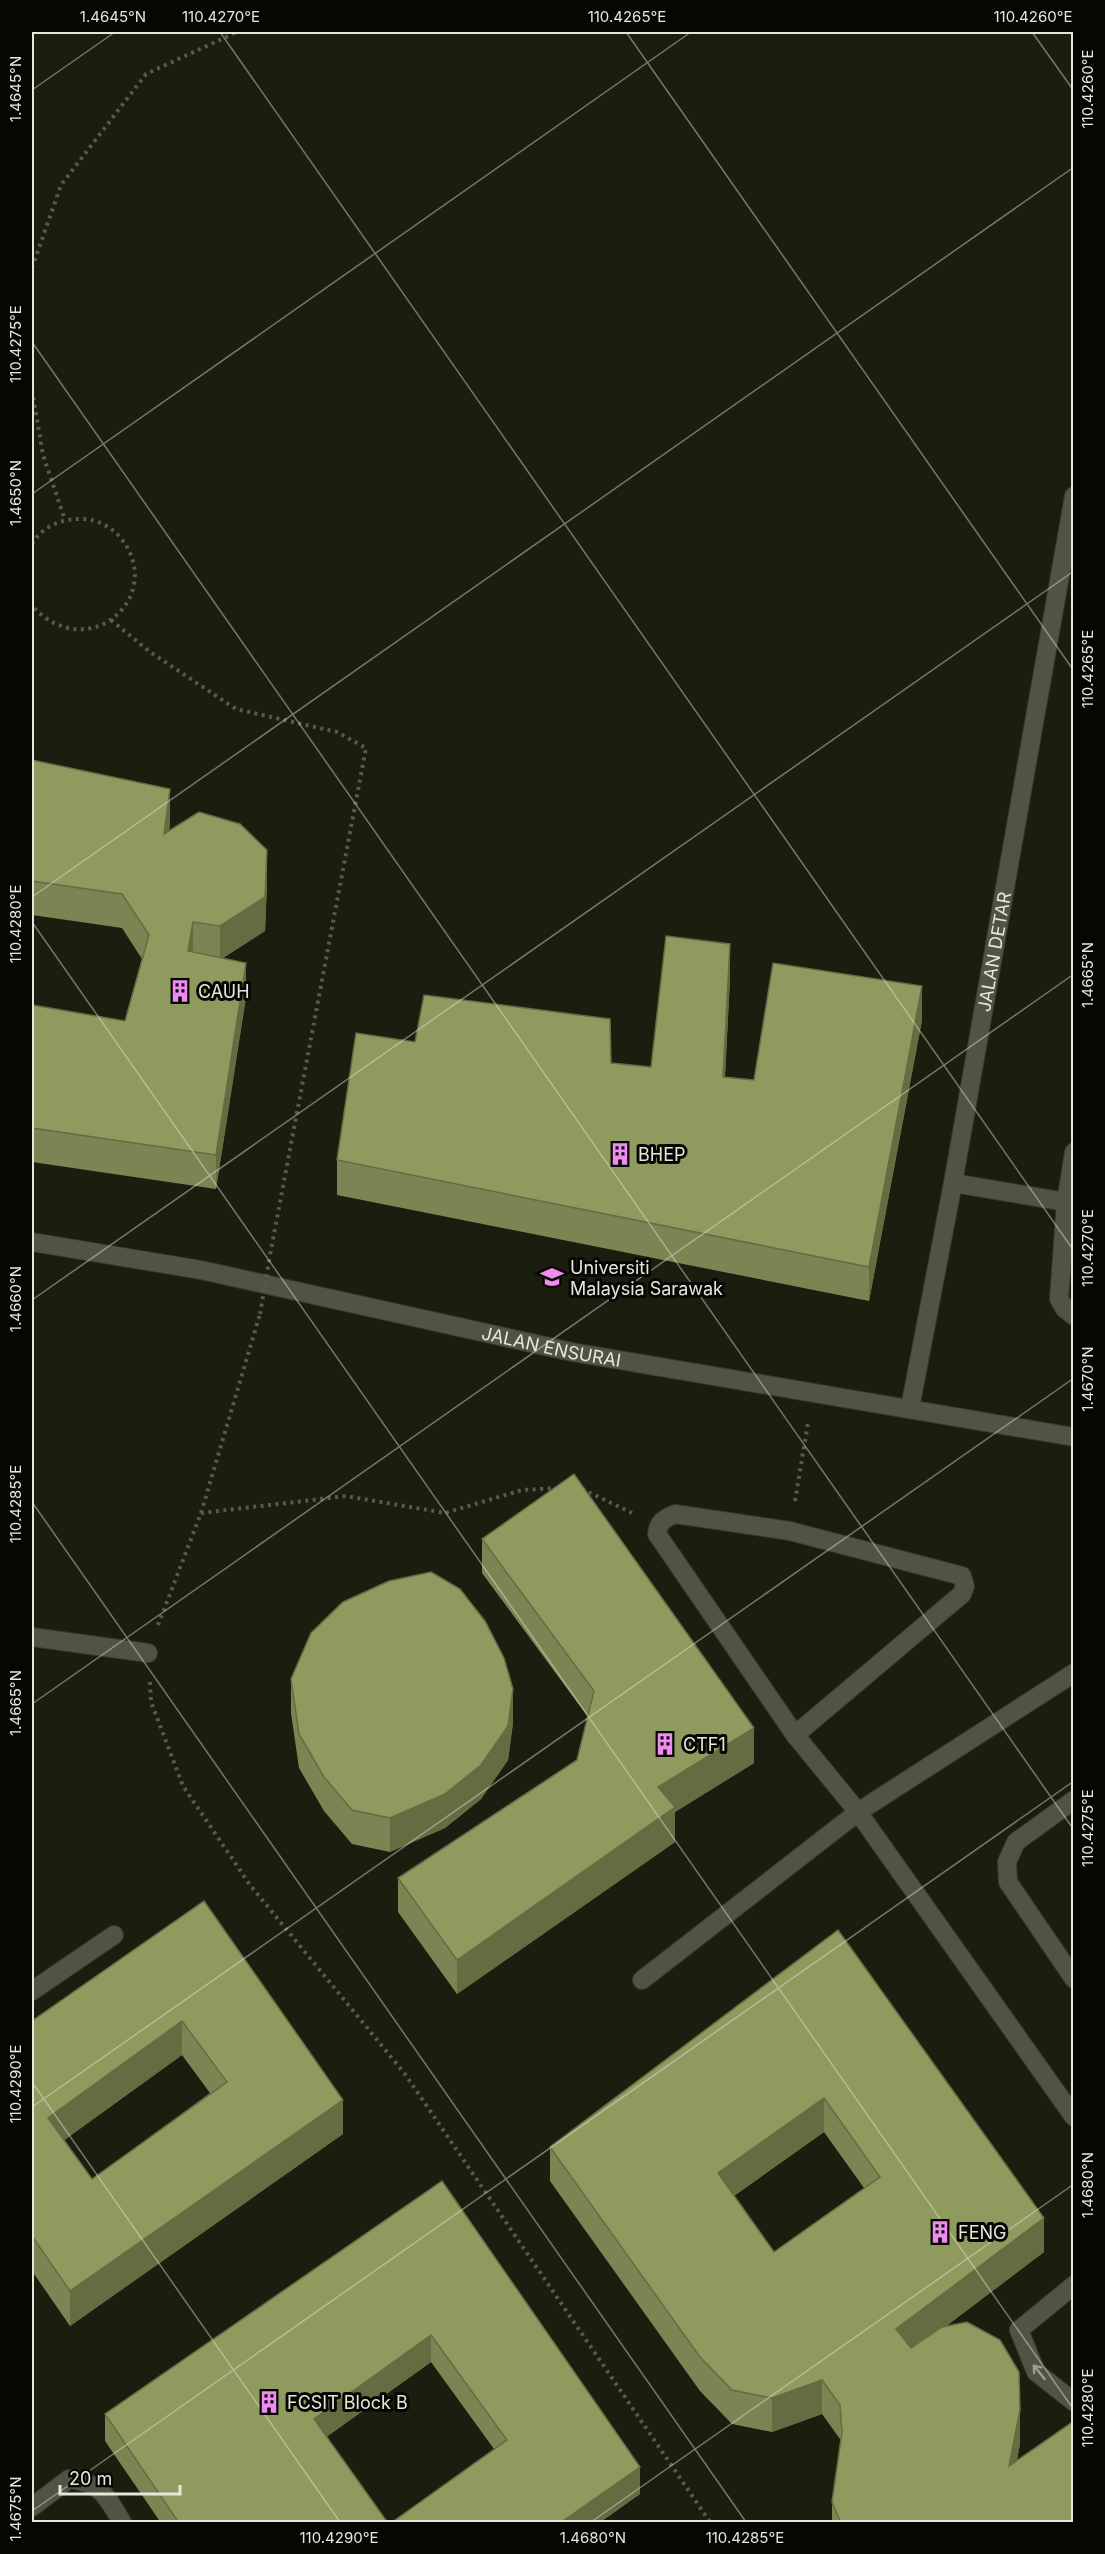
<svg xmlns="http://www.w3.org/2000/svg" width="1105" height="2554" font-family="Inter,sans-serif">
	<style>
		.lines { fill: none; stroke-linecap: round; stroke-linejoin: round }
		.minor-casing { stroke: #373831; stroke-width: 20 }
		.path { stroke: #585a4d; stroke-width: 4; stroke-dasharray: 3 4.5; stroke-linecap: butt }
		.minor { stroke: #515443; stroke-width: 18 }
		.path-bridge { stroke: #585a4d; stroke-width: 4; stroke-dasharray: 3 4.5; stroke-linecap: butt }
		.wall { fill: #7b8452; fill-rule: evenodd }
		.shaded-wall { fill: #646c42 }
		.building { fill: #8f9a5f; stroke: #646c42; stroke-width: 1.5; fill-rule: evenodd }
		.oneway { stroke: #9b9e90 }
		.ticks { fill: none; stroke: #e5e7dd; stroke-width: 1.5; stroke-opacity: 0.45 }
		.labels { text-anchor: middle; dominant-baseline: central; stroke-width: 6; stroke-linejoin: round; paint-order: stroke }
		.street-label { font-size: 18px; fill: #e5e7dd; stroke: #060703 }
		.poi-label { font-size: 18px; fill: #e5e7dd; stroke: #060703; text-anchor: start }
		.neatline { fill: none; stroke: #e5e7dd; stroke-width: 2 }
		.ticks-label { font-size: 15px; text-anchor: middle; fill: #e5e7dd }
	</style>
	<rect width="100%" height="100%" fill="#1b1d0f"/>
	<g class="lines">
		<g class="minor-casing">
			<g id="minor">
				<path d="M1074,1152L1066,1202L1059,1299L1065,1309L1074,1316"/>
				<path d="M953,1183L1066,1202"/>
				<path id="s1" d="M32,1242L201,1270L572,1352L1074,1437"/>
				<path id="s2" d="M910,1408L953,1183L1074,496"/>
				<path d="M32,1637L148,1653"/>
				<path d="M795,1735L962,1594L965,1586L962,1576L790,1531L675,1514C665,1518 658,1522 657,1534L795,1735L858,1812L1074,2117"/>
				<path d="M1074,1800L1016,1842L1007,1862L1008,1882L1074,1979"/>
				<path d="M642,1980L858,1812L1074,1673"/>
				<path d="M32,1991L114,1935"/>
				<path d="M1074,2285L1019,2330L1036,2372L1074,2402"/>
				<path d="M32,2507L69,2479C102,2483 106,2496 122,2522"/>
			</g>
		</g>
		<path class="path" d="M32,268L61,185L146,74L237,32
			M32,390L43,455L65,520
			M32,544C41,528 60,519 78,519C93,518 109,525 119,536C169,593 90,668 32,606
			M111,620L150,652L236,709L337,732L366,748L270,1255
			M582,1489L632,1513
			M795,1501L808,1423
			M201,1513L346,1496L445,1513L522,1490L557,1488
			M158,1625L201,1513L260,1314
			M150,1682L151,1702L183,1786L250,1885L405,2074L710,2522"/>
		<use href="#minor" class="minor"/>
		<path class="path-bridge" d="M260,1314L270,1255"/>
	</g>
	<path class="wall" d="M32,760L170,823L169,831L267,884L265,931L223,958L246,997L216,1189L32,1162V1005L125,1021L142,959L122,928L32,915Z
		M730,979L725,1077L754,1080L922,1020L869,1301L337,1195V1160L611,1063L651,1067Z
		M482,1539L754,1763L675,1812V1842L457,1994L398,1912V1878L577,1760L588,1717L482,1573Z
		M291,1679L513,1723L508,1760L481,1799L445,1828L390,1852L352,1844L324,1811L299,1768L291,1713Z
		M204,1901L343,2134L70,2326L32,2271V2021ZM182,2055L210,2093L92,2179L64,2140Z
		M838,1930L1044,2252L945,2327L1020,2444L1017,2460L1074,2523H832V2502L840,2443V2439L822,2414L772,2432L732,2424L700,2391L550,2181V2147ZM824,2132L864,2188L774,2252L734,2196Z
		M442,2181L640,2494L599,2523H391L494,2449L431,2362L326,2437L388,2523H161L105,2441V2414Z"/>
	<path class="shaded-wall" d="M170,789V823L164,868V834Z
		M267,850V884L265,931L220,960V926Z
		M193,922V956L188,951Z
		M730,944V979L723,1111V1077Z
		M246,963V997L216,1189V1155Z
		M922,986V1020L869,1301V1267Z
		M513,1689V1723L508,1760L481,1799L445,1828L390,1852V1818Z
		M754,1728V1763L675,1812V1842L457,1994V1960L658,1787Z
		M182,2021V2055L48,2152V2118Z
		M824,2098V2132L718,2207V2173Z
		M343,2100V2134L70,2326V2291Z
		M1044,2218V2252L896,2363V2329Z
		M431,2335V2362L314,2446V2419Z
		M822,2380V2414L772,2432V2398Z
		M1020,2410V2444L1009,2500V2466Z
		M640,2467V2494L599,2523H560Z"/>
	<path class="building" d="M32,760L170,789L164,834L199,812L240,824L267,850L265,897L220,926L193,922L188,951L246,963L216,1155L32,1128V1005L125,1021L149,935L122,894L32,881Z
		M666,936L730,944L723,1077L754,1080L773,963L922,986L869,1267L337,1160L356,1033L415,1042L424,995L610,1019L611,1063L651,1067Z
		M574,1474L754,1728L658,1787L675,1807L457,1960L398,1878L577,1760L594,1691L482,1539Z
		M431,1572L460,1589L485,1621L504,1658L513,1689L508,1726L481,1765L445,1794L390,1818L352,1810L324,1777L299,1734L291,1679L311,1633L343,1602L389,1581Z
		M204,1901L343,2100L70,2291L32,2236V2021ZM182,2021L227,2082L92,2179L48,2118Z
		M838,1930L1044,2218L896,2329L911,2348L942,2327L967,2322L1000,2340L1019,2372L1020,2410L1009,2466L1074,2421V2523H841L832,2502L842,2432L840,2405L822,2380L772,2398L732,2390L700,2357L550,2147ZM824,2098L880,2177L774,2252L718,2173Z
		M442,2181L640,2467L560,2523H391L507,2440L431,2335L314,2419L388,2523H179L105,2414Z"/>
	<defs><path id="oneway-shaft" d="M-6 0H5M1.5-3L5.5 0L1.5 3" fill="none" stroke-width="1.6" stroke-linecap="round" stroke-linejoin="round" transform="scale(1.5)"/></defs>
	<use class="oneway" href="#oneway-shaft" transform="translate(1039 2372) rotate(-129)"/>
	<path class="ticks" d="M220,32L1074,1251M626,32L1074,671M1032,32L1074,91M32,90L115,32M32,342L1074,1830M32,494L691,32M32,897L1074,167M32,922L1074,2410M32,1300L1074,571M32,1502L746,2522M32,1704L1074,974M32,2082L340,2522M32,2107L1074,1378M32,2511L1074,1781M591,2522L1074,2184"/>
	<defs>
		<g id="building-bare" transform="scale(1.8)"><path d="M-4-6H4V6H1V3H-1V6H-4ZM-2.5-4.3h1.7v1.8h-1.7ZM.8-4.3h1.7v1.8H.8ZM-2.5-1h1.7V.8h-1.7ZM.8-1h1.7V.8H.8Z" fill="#f28af3" stroke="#060703" stroke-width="2.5" paint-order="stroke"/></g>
		<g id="university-bare" transform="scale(1.8)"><path d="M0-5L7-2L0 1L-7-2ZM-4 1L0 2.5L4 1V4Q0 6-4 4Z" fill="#f28af3" stroke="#060703" stroke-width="2.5" paint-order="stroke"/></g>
	</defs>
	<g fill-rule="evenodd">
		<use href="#building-bare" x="180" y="991"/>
		<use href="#building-bare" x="620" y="1154"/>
		<use href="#university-bare" x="552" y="1277"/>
		<use href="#building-bare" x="665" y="1744"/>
		<use href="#building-bare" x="940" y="2232"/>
		<use href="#building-bare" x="269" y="2402"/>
	</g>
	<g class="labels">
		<g class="street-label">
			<text stroke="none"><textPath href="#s2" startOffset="464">JALAN DETAR</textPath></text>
			<text stroke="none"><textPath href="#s1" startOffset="530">JALAN ENSURAI</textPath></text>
		</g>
		<g class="poi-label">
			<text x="198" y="991">CAUH</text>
			<text x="638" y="1154">BHEP</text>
			<text x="570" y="1267">Universiti<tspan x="570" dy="21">Malaysia Sarawak</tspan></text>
			<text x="683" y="1744">CTF1</text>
			<text x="958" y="2232">FENG</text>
			<text x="287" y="2402">FCSIT Block B</text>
		</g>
	</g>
	<rect width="1105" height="2554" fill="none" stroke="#060703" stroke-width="66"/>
	<path d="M60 2485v9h120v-9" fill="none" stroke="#e5e7dd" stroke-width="3"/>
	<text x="69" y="2485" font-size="18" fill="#e5e7dd" stroke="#060703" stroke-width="4.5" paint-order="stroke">20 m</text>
	<rect x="33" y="33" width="1039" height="2488" class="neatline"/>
	<g class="ticks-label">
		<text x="113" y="22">1.4645°N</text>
		<text x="221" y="22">110.4270°E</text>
		<text x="627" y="22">110.4265°E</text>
		<text x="1033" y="22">110.4260°E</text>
		<text transform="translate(1088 89) rotate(-90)" y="5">110.4260°E</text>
		<text transform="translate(16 89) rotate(-90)" y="5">1.4645°N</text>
		<text transform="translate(16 344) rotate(-90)" y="5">110.4275°E</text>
		<text transform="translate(16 493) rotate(-90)" y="5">1.4650°N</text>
		<text transform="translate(1088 669) rotate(-90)" y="5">110.4265°E</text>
		<text transform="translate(16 924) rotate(-90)" y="5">110.4280°E</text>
		<text transform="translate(1088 975) rotate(-90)" y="5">1.4665°N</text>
		<text transform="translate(1088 1248) rotate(-90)" y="5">110.4270°E</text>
		<text transform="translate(16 1299) rotate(-90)" y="5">1.4660°N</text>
		<text transform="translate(1088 1379) rotate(-90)" y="5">1.4670°N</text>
		<text transform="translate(16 1504) rotate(-90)" y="5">110.4285°E</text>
		<text transform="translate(16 1703) rotate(-90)" y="5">1.4665°N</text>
		<text transform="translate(1088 1828) rotate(-90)" y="5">110.4275°E</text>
		<text transform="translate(16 2084) rotate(-90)" y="5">110.4290°E</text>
		<text transform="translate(1088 2185) rotate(-90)" y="5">1.4680°N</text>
		<text transform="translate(1088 2408) rotate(-90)" y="5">110.4280°E</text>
		<text transform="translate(16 2509) rotate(-90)" y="5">1.4675°N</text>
		<text x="339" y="2543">110.4290°E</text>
		<text x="593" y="2543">1.4680°N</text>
		<text x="745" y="2543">110.4285°E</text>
	</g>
</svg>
